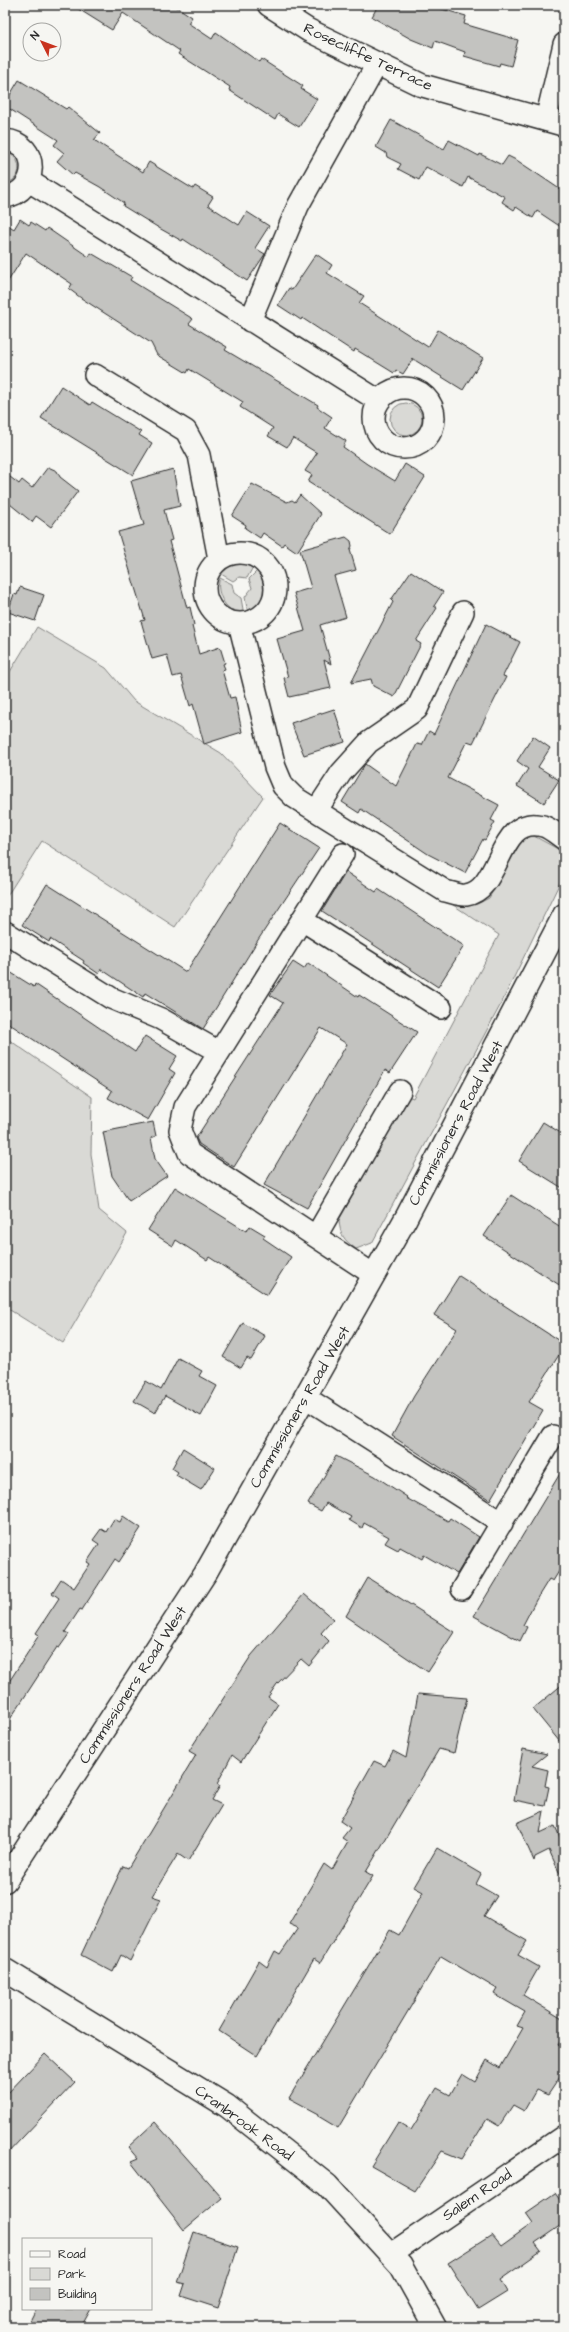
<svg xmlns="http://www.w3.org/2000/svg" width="569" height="2332" font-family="'Architects Daughter',sans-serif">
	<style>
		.green { fill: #d9d9d5; stroke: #828280 }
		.building { fill: #c3c3c0; stroke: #2b2b2b }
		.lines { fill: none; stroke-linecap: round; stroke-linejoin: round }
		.street-casing { stroke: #2b2b2b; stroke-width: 24 }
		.secondary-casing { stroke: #2b2b2b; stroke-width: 25 }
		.street { stroke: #f6f6f2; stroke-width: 21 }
		.secondary { stroke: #f6f6f2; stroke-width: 22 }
		.labels { text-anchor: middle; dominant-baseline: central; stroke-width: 3; stroke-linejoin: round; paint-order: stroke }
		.street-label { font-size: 15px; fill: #2b2b2b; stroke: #f6f6f2 }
	</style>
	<rect width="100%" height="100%" fill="#f6f6f2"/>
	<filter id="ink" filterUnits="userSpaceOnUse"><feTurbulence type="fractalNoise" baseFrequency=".025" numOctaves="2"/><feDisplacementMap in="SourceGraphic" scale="8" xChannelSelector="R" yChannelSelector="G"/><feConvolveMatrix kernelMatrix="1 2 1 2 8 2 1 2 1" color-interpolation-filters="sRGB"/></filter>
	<g filter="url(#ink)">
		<path class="green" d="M5,152C23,157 24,179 5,184Z
			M390 419a16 16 0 1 1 32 0a16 16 0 1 1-32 0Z
			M243,563L253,567L247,578L239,577L233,581L221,574L230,566Z
			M258,570C268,584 264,606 248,614L245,597L252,588L249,579Z
			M220,578L232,584L234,593L241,598L244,615C228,615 214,593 220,578Z
			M37,627L106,668L134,701L221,753L263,797L175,927L42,841L5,899V680Z
			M532,835L556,848L563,855L564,874L501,1004L372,1243L356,1249C344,1240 340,1235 339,1220L408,1096L413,1098L499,935L447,901L477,904L489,898L524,836Z
			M5,1037L92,1097L91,1154L99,1210L127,1233L63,1343L5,1307Z"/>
		<path class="building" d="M72,5H174L192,17L188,23L212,39L216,32L259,62L261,59L303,86L301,89L317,99L299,127L278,114L275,120L229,90L230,87L178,54L180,51L123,13L112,30Z
			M378,5H428L466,16L464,24L518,40L511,66L500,63L499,66L464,56L465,52L435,41L433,48L411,39L372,17Z
			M19,80L66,109L68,107L100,133L94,140L143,172L149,162L193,189L195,186L213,197L208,205L239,225L247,212L269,226L255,248L265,254L247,281L183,239L182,241L159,228L123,206L124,203L100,187L75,173L73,175L57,161L64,153L54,145L58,140L5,106V103Z
			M391,120L444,149L449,140L479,156L480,154L502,165L508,156L518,161L564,192V229L537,211L533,218L516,207L514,210L502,202L505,197L468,177L463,187L426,167L419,180L398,169L401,164L387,157L386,153L376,147Z
			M20,219L29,225L31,222L45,231L47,228L89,257L91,253L132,277L130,280L193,319L189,324L227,347L225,350L318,405L317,407L332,417L325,428L346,441L343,447L367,464L395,481L405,464L425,477L390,534L308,482L312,475L305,471L317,453L293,438L287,447L268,436L273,428L240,407L243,402L189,369L187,373L157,355L151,343L81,298L69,289L72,284L26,253L5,286V223L14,229Z
			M316,254L332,265L327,273L364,296L359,303L428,347L438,330L483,358L463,390L413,359L403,374L396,370L394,373L355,349L354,352L302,318L301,320L278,305L289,288L292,290Z
			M61,386L90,405L92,402L141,432L139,435L152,443L133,475L41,418Z
			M48,467L57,471L60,477L78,491L51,527L36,516L32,522L5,500V473L19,484L22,480L32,488Z
			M173,469L180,506L164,510L172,540L169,541L187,608L190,607L194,625L192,626L199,654L220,647L225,663L223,664L225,669L222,670L230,698L235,697L242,732L204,744L193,704L190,706L181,675L173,677L167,655L152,659L141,621L145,620L118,532L144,525L131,481Z
			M252,484L287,502L292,500L295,502L300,495L321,514L297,552L284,543L282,546L263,533L260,538L245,528L246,525L232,516Z
			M346,537L351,541L352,546L350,550L356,570L334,576L346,617L320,625L331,664L324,660L331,688L289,697L284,678L288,677L277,639L305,631L294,593L311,588L300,550Z
			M411,571L443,592L434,606L437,608L416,641L421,644L394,697L373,686L371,679L351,683L393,602L391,600Z
			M20,587L44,595L35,621L8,612L14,594L17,595Z
			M486,624L520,642L503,676L506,677L473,743L467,741L448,778L499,805L491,820L495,822L485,840L483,839L465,873L428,854L361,809L359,813L342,802L365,764L396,786L417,744L422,745L429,731L434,734Z
			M334,709L345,742L304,755L291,723Z
			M533,736L550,748L538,767L559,780L544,803L517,786L528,769L517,761Z
			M280,823L319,848L258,940L203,1029L145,993L143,997L101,969L99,974L83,963L84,961L50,939L49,942L22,925L47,884L186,972Z
			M346,872L376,892L378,889L464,946L438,987L322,911Z
			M293,962L304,969L308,963L358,997L359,995L417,1032L390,1073L385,1070L307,1208L264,1185L347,1044L321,1028L234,1167L199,1144L196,1138L283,1003L270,995Z
			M5,969L34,987L35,984L135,1052L145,1036L177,1056L169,1069L175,1073L148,1120L108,1098L112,1091L5,1021Z
			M153,1122L156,1136L151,1138L155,1159L167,1176L129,1201L112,1176L103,1132Z
			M543,1122L564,1135V1189L519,1161Z
			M175,1187L246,1231L250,1226L265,1235L263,1238L291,1257L267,1295L209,1257L207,1260L176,1240L173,1246L148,1230Z
			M511,1195L564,1229V1288L484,1236Z
			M459,1276L564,1344V1347L529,1402L543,1410L490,1500L392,1436L414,1396L457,1329L434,1315Z
			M243,1323L265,1336L251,1360L247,1358L241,1368L223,1357Z
			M178,1358L202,1371L199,1376L217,1386L201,1416L165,1396L155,1413L134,1401L146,1381L161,1390Z
			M183,1448L215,1468L201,1490L176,1475L178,1472L172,1468Z
			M336,1456L375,1476L407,1497L406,1498L448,1521L450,1518L479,1537L457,1574L424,1555L422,1559L400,1547L398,1550L385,1543L389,1537L364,1523L362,1528L349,1520L351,1517L326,1503L321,1511L308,1504Z
			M564,1467V1563L553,1581L549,1579L536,1600L523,1625L527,1627L520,1641L474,1616Z
			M123,1516L141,1528L119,1562L115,1559L82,1610L80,1609L65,1632L69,1634L59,1648L57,1647L5,1727V1688L39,1635L36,1633L59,1598L52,1593L61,1579L74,1588L90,1564L87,1562L99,1544L93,1540L101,1529L106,1532L114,1519L120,1522Z
			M368,1578L454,1632L428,1672L346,1616Z
			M304,1594L333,1619L321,1633L329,1641L309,1666L301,1659L277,1684L268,1697L278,1704L241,1762L232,1755L217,1784L220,1786L212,1800L222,1805L188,1861L178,1854L152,1896L161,1899L130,1961L121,1955L113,1972L81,1955L123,1866L128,1868L196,1755L189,1751L251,1656Z
			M564,1683V1747L533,1709Z
			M418,1694L467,1698L454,1753L439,1749L366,1872L373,1876L320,1963L314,1959L257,2056L219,2031L259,1961L267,1967L275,1951L280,1954L298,1928L289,1924L324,1864L332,1870L348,1842L342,1838L350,1828L340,1821L374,1761L385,1766L393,1751L406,1758Z
			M523,1749L547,1754L532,1766L548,1770L545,1786L549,1787L545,1806L514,1800Z
			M544,1811L540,1833L555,1826L564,1846V1883L549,1850L535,1857L534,1861L517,1823Z
			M437,1848L481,1874L476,1884L497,1896L484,1916L527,1941L518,1955L539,1967L523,1995L564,2020V2034L558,2045L564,2049V2071L548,2095L536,2090L524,2111L513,2105L499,2126L487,2119L462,2159L442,2151L415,2191L371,2166L398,2122L411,2130L437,2088L450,2095L462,2074L475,2082L487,2060L500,2068L523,2028L517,2026L525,2012L494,1994L497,1989L441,1956L338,2128L318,2116L319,2114L289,2098L390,1930L399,1935L423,1892L414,1887Z
			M45,2054L75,2082L5,2156V2096Z
			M155,2122L222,2198L184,2230L131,2162L138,2159L128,2147Z
			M555,2193L564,2206V2223L535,2243L541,2251L500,2280L507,2292L478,2310L448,2263L492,2235L501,2246L533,2223L526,2213Z
			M194,2232L238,2247L218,2308L181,2296L185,2284L177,2282Z
			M36,2309H91L81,2327H27Z"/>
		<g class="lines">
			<g class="street-casing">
				<path id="street" d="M546,120L564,44
					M5,140C41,143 39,192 5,197
					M29,181L379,401
					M250,321L298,206L377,64
					M95,375L186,431L199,455L219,559
					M374 418a30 30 0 1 1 60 0a30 30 0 1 1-60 0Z
					M205 588a35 35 0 1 1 70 0a35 35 0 1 1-70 0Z
					M239,623L275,767L283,786L294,797L445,891C451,892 460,896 466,895C502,890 497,814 543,826C550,828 558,835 564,839
					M316,811L341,773L369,742L417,709L463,612
					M343,854L185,1107L180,1130L189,1153L374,1275
					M302,920L441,1008
					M5,932L111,998L161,1019L219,1052
					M316,1236L400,1091
					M305,1397L502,1523
					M462,1589L553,1436
					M391,2254L564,2136"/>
			</g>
			<g class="secondary-casing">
				<path id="secondary" d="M269,5L308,30L421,85L564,125
					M5,1881L205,1574L406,1218L564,915
					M5,1970L227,2106L327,2185L401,2266L435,2327"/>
			</g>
			<use href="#street" class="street"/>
			<use href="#secondary" class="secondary"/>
		</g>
	</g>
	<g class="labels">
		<g class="street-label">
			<text transform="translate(368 57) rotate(25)">Rosecliffe Terrace</text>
			<text transform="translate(456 1123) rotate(-62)">Commissioners Road West</text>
			<text transform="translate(300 1407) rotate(-60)">Commissioners Road West</text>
			<text transform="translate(133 1685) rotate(-57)">Commissioners Road West</text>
			<text transform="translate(244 2123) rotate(36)">Cranbrook Road</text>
			<text transform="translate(477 2195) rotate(-34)">Salem Road</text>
		</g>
	</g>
	<rect width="569" height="2332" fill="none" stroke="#f6f6f2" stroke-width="20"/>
	<rect x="10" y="10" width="549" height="2312" fill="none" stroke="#2b2b2b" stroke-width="1.5" filter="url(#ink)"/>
	<rect x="22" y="2238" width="130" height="72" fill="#f6f6f2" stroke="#a5a5a2"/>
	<rect x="30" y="2251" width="20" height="6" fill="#f6f6f2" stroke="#a5a5a2"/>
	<text x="58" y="2258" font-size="12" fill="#2b2b2b">Road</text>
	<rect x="30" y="2268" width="20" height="12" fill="#d9d9d5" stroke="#a5a5a2"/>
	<text x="58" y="2278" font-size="12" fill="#2b2b2b">Park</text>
	<rect x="30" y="2288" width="20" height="12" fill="#c3c3c0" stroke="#a5a5a2"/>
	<text x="58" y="2298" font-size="12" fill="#2b2b2b">Building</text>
	<g transform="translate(42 42) rotate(312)"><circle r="19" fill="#f6f6f2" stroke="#a5a5a2"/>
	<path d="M0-3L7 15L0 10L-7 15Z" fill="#c8321e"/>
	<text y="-6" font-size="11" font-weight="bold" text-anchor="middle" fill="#2b2b2b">N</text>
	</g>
</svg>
